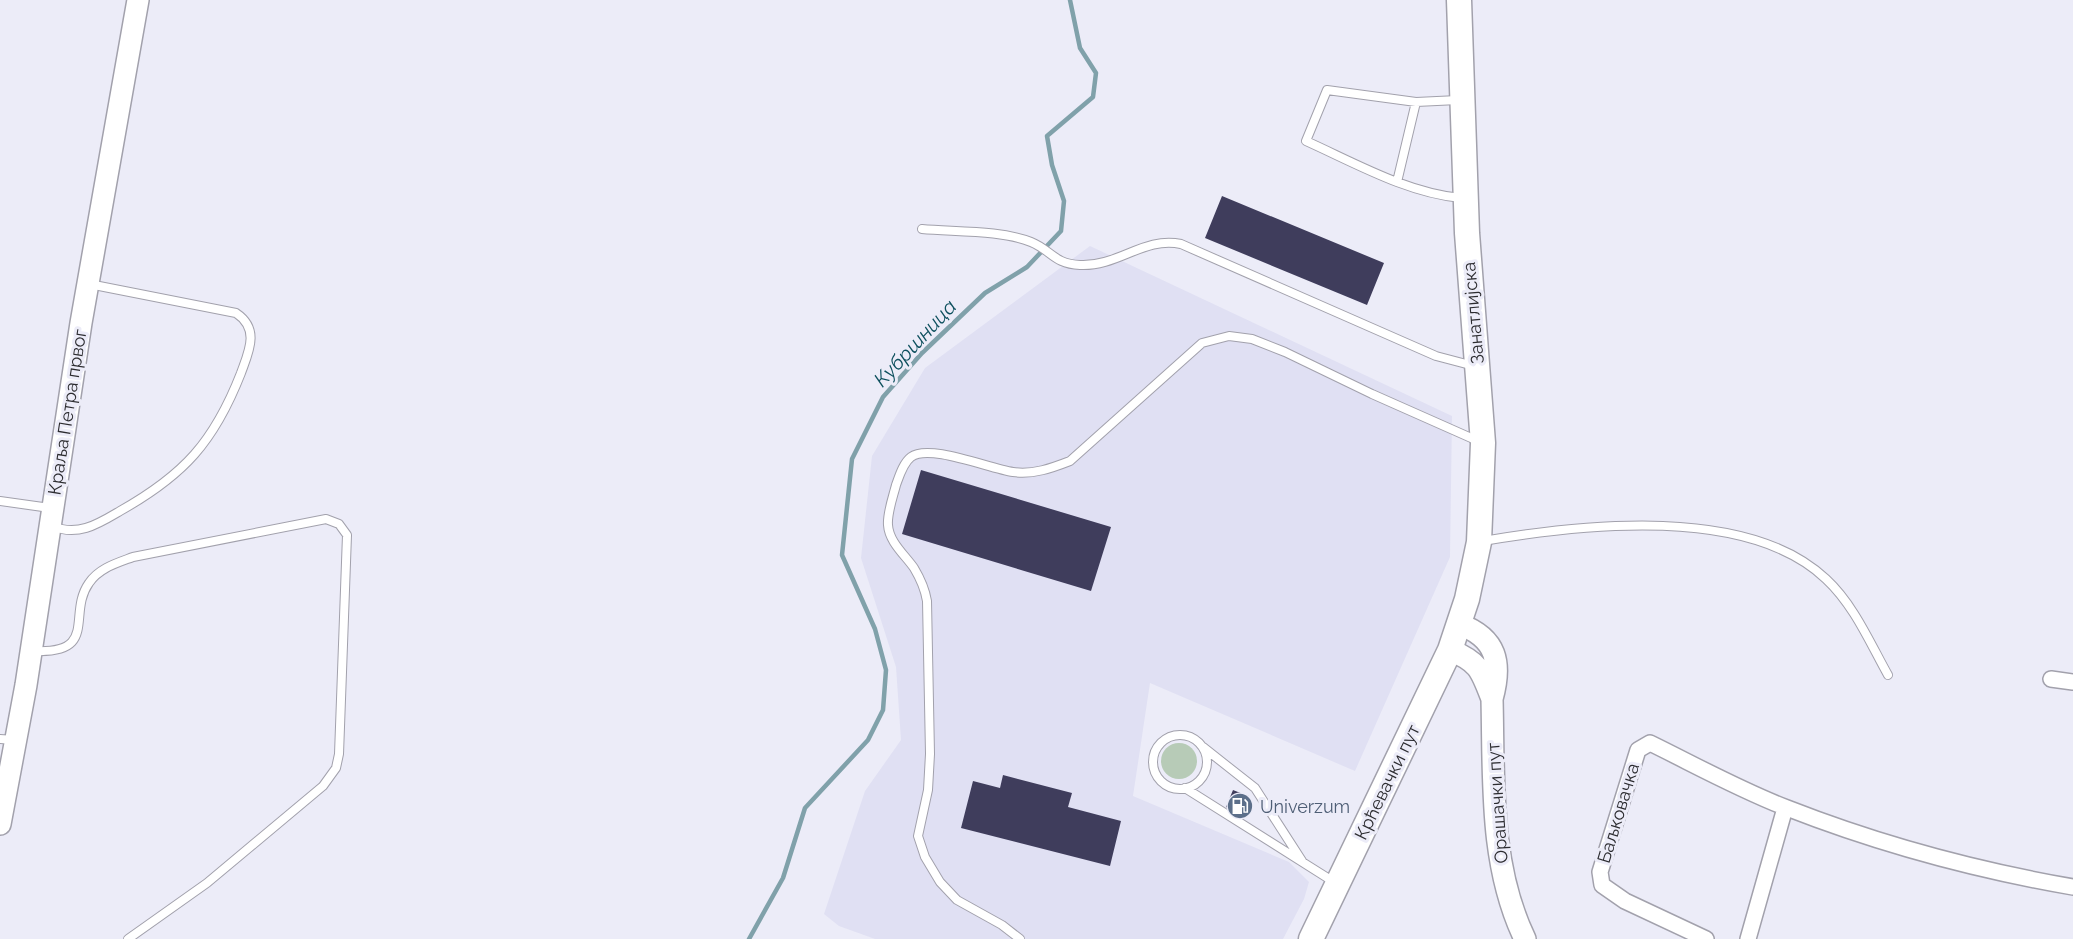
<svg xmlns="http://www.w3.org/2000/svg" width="2073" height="939" font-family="Raleway,sans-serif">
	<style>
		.built { fill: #e0e0f3 }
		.green { fill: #b7cbb7 }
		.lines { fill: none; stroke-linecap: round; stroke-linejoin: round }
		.stream { stroke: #80a1aa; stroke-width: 4.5 }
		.building { fill: #3f3d5c }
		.lane-casing { stroke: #a2a1ac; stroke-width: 10 }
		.street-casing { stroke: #a2a1ac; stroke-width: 18 }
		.secondary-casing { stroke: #a2a1ac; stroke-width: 24 }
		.primary-casing { stroke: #a2a1ac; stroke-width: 27 }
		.lane { stroke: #fff; stroke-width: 8 }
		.street { stroke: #fff; stroke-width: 15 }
		.secondary { stroke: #fff; stroke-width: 21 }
		.primary { stroke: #fff; stroke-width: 24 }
		.labels { text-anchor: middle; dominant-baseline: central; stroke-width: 6; stroke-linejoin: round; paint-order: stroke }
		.street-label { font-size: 18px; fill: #2c2c30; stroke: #ececf8 }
		.service-label { font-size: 18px; fill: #4e5e75; stroke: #ececf8; text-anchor: start }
		.water-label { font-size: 20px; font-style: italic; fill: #0e505e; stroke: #ececf8 }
	</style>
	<rect width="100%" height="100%" fill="#ececf8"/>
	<path class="built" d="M1090,246L1452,416L1450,557L1355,771L1150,683L1133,796L1289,862L1309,882L1304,899L1283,939H875L839,926L824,914L865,791L901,740L896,667L861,558L872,456L925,368Z"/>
	<path class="green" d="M1161 761a18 18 0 1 1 36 0a18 18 0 1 1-36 0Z"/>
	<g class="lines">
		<path class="stream" d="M749,939L783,878L805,808L868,740L883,710L886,670L875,629L842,555L852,459L883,397L922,353L985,293L1027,267L1061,231L1064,201L1052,165L1047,136L1093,97L1096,73L1080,48L1070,0"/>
	</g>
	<path class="building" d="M1222,196L1384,263L1367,305L1205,238Z
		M921,470L1111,527L1091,591L902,534Z
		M1003,775L1072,793L1068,807L1121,821L1110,866L961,828L973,781L1000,788Z
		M1233,790L1248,796L1240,815L1226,807Z"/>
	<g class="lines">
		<g class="lane-casing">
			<path id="lane" d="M1458,100L1416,102L1327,90L1306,141C1355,163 1407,193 1461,198
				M1397,182L1416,102
				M922,229C954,232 1001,230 1031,242C1051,250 1054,264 1080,265C1118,267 1144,236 1181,244L1436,356L1474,366
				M0,501L50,508
				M52,526C78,537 98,524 120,511C184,475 214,442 241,373C249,351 260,329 236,313L89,284
				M1483,541C1583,524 1748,505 1826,579C1854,605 1870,643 1888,675
				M34,651C99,654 67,614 89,583C99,568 117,563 133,557L326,519L339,524L347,535L339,754L336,768L323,786L207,883L128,939
				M1153 762a27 27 0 1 1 54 0a27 27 0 1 1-54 0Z
				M0,739L14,740
				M1203,747L1255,788L1302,861
				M1185,788L1334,882
				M1020,939L1002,925L957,900L940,882L925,857L918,836L928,790L930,754L927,601C925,589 920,578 914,568C905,555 889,542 888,525C887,513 893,497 896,485C899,477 903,463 911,457C929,443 990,469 1013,472C1033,475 1052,468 1070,461L1202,343L1229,336L1252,339L1285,352L1372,394L1478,441"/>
		</g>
		<g class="street-casing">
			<path id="street" d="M2051,679L2073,682
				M1706,939L1625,901L1602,885L1600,872L1638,750L1650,743C1695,765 1740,790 1787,808C1879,844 1975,870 2073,887
				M1748,939L1785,808"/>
		</g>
		<g class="secondary-casing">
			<path id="secondary" d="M1459,624C1497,638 1502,663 1492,699C1494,779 1489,865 1525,939
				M1450,650C1479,662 1481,670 1492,699
				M0,824L26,685L81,323L138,0"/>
		</g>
		<g class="primary-casing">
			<path id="primary" d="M1311,939L1450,650L1467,599L1479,542L1483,443L1467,233L1459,0"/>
		</g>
		<use href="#lane" class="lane"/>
		<use href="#street" class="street"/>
		<use href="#secondary" class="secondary"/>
		<use href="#primary" class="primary"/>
	</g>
	<defs>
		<g id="fuel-disc" transform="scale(1.35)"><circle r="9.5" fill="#5c6f8a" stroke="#ececf8"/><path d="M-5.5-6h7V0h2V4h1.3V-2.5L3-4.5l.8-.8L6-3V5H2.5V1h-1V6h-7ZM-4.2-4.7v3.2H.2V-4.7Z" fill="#fff"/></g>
	</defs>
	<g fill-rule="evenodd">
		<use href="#fuel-disc" x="1240" y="806"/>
	</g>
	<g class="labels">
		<g class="street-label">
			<text transform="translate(1473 313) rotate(-95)">Занатлијска</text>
			<text transform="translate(67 412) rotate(-81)">Краља Петра првог</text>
			<text transform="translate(1387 782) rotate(-64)">Крћевачки пут</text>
			<text transform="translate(1497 803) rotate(-94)">Орашачки пут</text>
			<text transform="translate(1618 813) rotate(-73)">Баљковачка</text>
		</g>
		<g class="service-label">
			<text x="1260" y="806">Univerzum</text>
		</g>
		<g class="water-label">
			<text transform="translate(915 343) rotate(-47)">Кубршница</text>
		</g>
	</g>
</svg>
